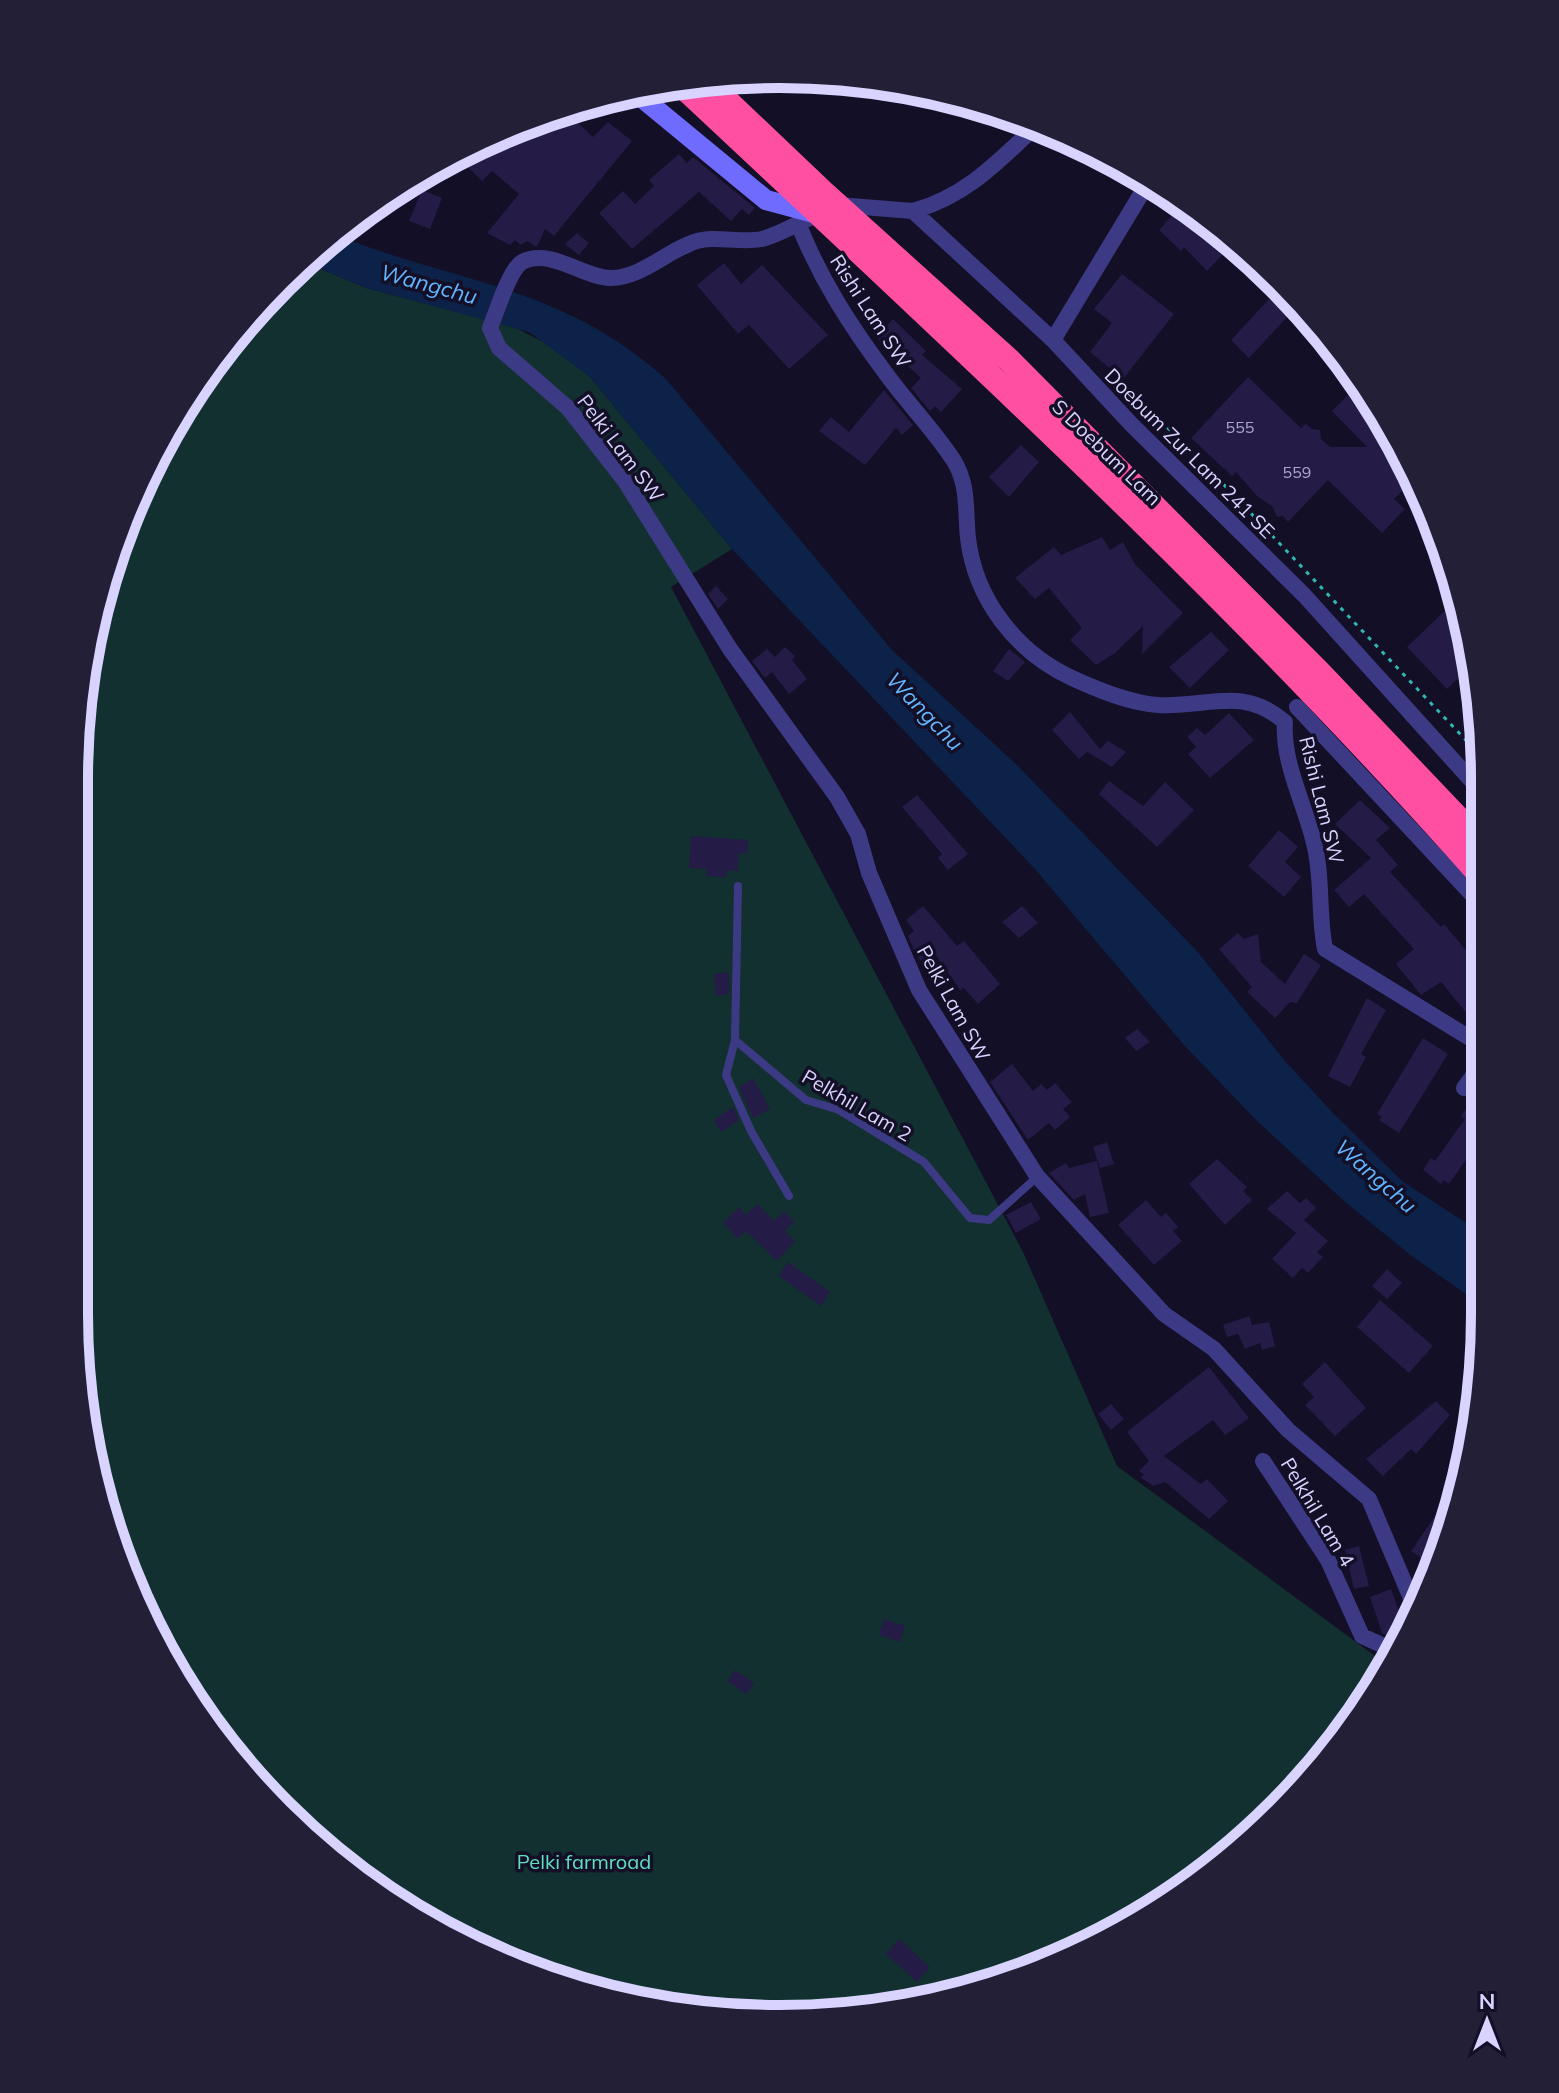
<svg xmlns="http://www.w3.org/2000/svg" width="1559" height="2093" font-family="Mulish,sans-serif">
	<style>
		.green { fill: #12302f }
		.water { fill: #0c2248 }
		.building { fill: #241b47 }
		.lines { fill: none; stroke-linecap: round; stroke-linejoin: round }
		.path { stroke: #2fb8b0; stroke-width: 3; stroke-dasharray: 4 6; stroke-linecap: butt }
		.lane { stroke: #3d3a85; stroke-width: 8 }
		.street { stroke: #3d3a85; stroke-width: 16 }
		.secondary { stroke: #6f6bff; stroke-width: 20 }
		.highway { stroke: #ff4fa3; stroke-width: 24 }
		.labels { text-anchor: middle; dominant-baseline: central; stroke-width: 7; stroke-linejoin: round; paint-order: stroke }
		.number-label { font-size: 16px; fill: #aca6d1 }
		.street-label { font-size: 20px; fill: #d9d4ff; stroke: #130f26 }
		.park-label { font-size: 20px; fill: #5fe0c0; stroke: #130f26 }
		.water-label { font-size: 22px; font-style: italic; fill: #62b6ff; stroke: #130f26 }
		.rim { fill: none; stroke: #d9d4ff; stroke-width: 10 }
	</style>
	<rect width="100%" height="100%" fill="#130f26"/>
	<path class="green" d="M309,264L366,288L512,326L551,346L590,377L732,549L671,587L1024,1254L1117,1466L1390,1667L1310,1778L1209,1873L1007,1981L826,2017L642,2006L467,1946L314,1844L169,1667L98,1497L74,1314L75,734L98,597L193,387Z"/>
	<path class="water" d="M336,235C459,284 561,285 666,379L892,650L1017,765L1196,950L1285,1061L1332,1112L1402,1181L1483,1234V1306L1413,1257L1344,1201L1256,1120L1184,1045L1034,868L732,549L590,377L529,332L366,288L309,264Z"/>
	<path class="building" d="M565,110L593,137L608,122L632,141L554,236L545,229L537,247L527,241L521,245L515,240L510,245L487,233L519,194L492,171L482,181L455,154Z
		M679,154L687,163L693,157L755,208L749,215L742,209L731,221L699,192L632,249L599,213L623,191L635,204L654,186L649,180Z
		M422,190L442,198L430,229L409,221Z
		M1179,208L1227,250L1207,271L1184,247L1181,251L1159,230Z
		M577,233L589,243L579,255L565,244Z
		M724,263L741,284L762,265L828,335L789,369L749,325L738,334L697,285Z
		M1122,274L1174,314L1123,379L1090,352L1112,323L1094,309Z
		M1269,299L1288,316L1249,358L1231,340Z
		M893,319L926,351L922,355L962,389L941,412L935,406L930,411L911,388L921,378L876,337Z
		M1248,377L1301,428L1306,424L1312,429L1320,430L1321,439L1330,447H1367L1332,411L1359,384L1414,479L1394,499L1405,509L1382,533L1328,480L1288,522L1283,516L1277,517L1272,506L1258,497L1236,472L1232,476L1191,438Z
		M884,390L913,425L902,435L896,428L865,465L819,431L831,417L849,432Z
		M1021,445L1039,462L1009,497L989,477Z
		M1102,537L1110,550L1123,542L1135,564L1183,613L1142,654L1143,626L1115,653L1096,665L1070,640L1082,628L1049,588L1035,599L1015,578L1054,547L1061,555Z
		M716,586L728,599L718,609L708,594Z
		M1456,600L1473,664L1447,689L1407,647Z
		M1211,632L1229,650L1190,688L1169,667Z
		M785,647L795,656L792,660L807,679L789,694L772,672L765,678L752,661L767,649L775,657Z
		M1009,649L1025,662L1008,681L993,671Z
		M1070,712L1100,749L1108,741L1126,752L1112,767L1087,752L1079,759L1052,730Z
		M1229,713L1254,740L1210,778L1188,754L1196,747L1187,737L1197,728L1205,735Z
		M1109,781L1143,806L1165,782L1194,810L1157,847L1099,794Z
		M917,795L968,854L948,870L938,858L942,854L902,807Z
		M1360,800L1390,828L1376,840L1398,865L1390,872L1441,927L1444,924L1481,968V1006L1469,1016L1441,982L1421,995L1396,964L1414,949L1364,894L1349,907L1334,890L1371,858L1335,824Z
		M1279,830L1298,847L1285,862L1301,877L1284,897L1248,866Z
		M691,836L748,840L747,854L739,853L738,871L727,870L726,877L706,876V869L689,868Z
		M923,906L957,946L964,941L1000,984L978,1004L964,988L960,990L933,951L921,961L916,955L908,936L914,931L906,920Z
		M1022,906L1038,923L1019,938L1002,922Z
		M1238,933L1244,939L1258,934L1261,962L1285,984L1304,954L1321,965L1297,1003L1290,1002L1275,1018L1247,992L1252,987L1219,949Z
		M729,972V994L716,996L714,974Z
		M1367,998L1386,1010L1361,1054L1366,1057L1350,1087L1328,1076Z
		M1137,1029L1150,1042L1136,1051L1125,1038Z
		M1423,1038L1448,1054L1399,1133L1379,1120L1382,1117L1377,1114Z
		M1012,1064L1033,1091L1041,1084L1047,1090L1055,1083L1072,1102L1063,1109L1070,1117L1055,1130L1049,1123L1028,1140L990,1082Z
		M753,1078L770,1109L753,1118L739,1087Z
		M1482,1086V1137L1449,1184L1444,1180L1441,1184L1423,1170L1431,1158L1435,1161L1465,1119L1461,1116Z
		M733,1107L739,1120L721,1132L714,1120Z
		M1107,1142L1114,1164L1100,1168L1093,1147Z
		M1217,1159L1247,1187L1243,1191L1252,1200L1225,1225L1189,1184Z
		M1097,1161L1109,1213L1090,1217L1085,1194L1074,1200L1049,1173L1066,1163L1069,1168Z
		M1287,1191L1300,1203L1306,1198L1316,1208L1304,1220L1328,1241L1317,1252L1323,1257L1308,1273L1302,1268L1293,1278L1272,1259L1296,1233L1267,1209Z
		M1146,1200L1161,1217L1166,1213L1178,1227L1173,1231L1182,1241L1154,1265L1118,1225Z
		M1031,1202L1041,1219L1016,1233L1006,1215Z
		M757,1204L774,1221L784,1211L794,1222L785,1231L795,1241L777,1261L746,1231L738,1239L723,1223L739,1207L746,1215Z
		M788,1262L830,1292L821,1306L779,1276Z
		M1387,1269L1402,1283L1387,1299L1372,1286Z
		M1380,1300L1433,1346L1409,1373L1357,1327Z
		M1249,1316L1252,1325L1269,1322L1275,1346L1262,1350L1260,1343L1245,1349L1238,1334L1227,1337L1223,1325Z
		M1325,1362L1366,1408L1335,1436L1305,1405L1314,1397L1302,1384Z
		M1209,1367L1249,1418L1225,1435L1213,1420L1164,1456L1201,1484L1207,1479L1228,1501L1209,1519L1165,1482L1153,1486L1140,1477L1144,1475L1139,1471L1149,1461L1127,1432Z
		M1436,1401L1450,1415L1416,1454L1411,1449L1383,1476L1366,1459Z
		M1111,1404L1124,1419L1111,1430L1098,1414Z
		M1459,1481L1448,1540L1435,1568L1411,1551Z
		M1359,1546L1369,1586L1354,1589L1345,1550Z
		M1391,1589L1406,1631L1390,1637L1382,1633L1370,1597Z
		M884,1619L905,1626L900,1642L879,1635Z
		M735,1670L754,1683L746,1694L727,1681Z
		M899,1939L930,1967L917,1982L886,1954Z"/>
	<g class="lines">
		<path class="path" d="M1109,373L1191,450L1479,754"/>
		<path class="lane" d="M738,886L735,1040L726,1075L751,1131L789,1196
			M735,1040L806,1100L839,1110L924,1162L970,1218L989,1220L1037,1177"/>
		<path class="street" d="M838,205L913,211L1053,340L1131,424L1304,595L1480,790
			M913,211C966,196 997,163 1037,125
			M818,214C800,222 781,234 762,239C737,244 713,233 689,244C664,254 639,278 611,278C583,278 550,247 522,262C509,270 496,314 490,328L499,348L568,408L625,481L730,649L837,797L858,834L869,873L919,990L1037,1176L1164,1314L1214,1349L1288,1430L1369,1499L1413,1603L1418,1606
			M798,223C820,279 851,327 887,375C908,404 935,431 954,461C969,486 965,510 968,538C975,599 1016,652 1072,678C1098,690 1129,703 1158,705C1208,708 1242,685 1285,722
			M1053,340L1149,181
			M1297,707L1480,903
			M1285,722C1282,763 1305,804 1314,843C1323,878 1318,914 1325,949L1481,1045
			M1464,1088L1481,1065
			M1263,1461L1328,1560L1362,1636L1397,1652"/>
		<path class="secondary" d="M635,92L766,200L818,214"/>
		<path class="highway" d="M705,80L824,193L1009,360L1320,673L1480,841
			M680,84C954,341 1231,594 1480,875"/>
	</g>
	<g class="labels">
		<g class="number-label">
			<text x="1240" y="427">555</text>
			<text x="1297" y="472">559</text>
		</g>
		<g class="street-label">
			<text transform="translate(871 311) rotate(57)">Rishi Lam SW</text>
			<text transform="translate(621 448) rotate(53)">Pelki Lam SW</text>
			<text transform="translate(1107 452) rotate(44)">S Doebum Lam</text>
			<text transform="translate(1190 453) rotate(45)">Doebum Zur Lam 241 SE</text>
			<text transform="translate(1322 800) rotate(76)">Rishi Lam SW</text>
			<text transform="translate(954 1003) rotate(61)">Pelki Lam SW</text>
			<text transform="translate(857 1105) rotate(30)">Pelkhil Lam 2</text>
			<text transform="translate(1318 1512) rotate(59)">Pelkhil Lam 4</text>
		</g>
		<g class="park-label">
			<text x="584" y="1861">Pelki farmroad</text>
		</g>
		<g class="water-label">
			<text transform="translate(429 284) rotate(15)">Wangchu</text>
			<text transform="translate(925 711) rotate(46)">Wangchu</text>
			<text transform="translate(1376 1176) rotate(41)">Wangchu</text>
		</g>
	</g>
	<path d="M0 0H1559V2093H0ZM779 88H780A691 691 0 0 1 1471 779V1314A691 691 0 0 1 780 2005H779A691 691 0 0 1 88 1314V779A691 691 0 0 1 779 88Z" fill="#231f37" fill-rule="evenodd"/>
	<path class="rim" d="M779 88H780A691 691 0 0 1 1471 779V1314A691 691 0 0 1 780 2005H779A691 691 0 0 1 88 1314V779A691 691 0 0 1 779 88Z"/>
	<g transform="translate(1487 2021)" stroke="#130f26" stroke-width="6" paint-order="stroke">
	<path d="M0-6L14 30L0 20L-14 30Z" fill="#d9d4ff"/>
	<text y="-12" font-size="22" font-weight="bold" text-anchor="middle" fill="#d9d4ff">N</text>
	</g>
</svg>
